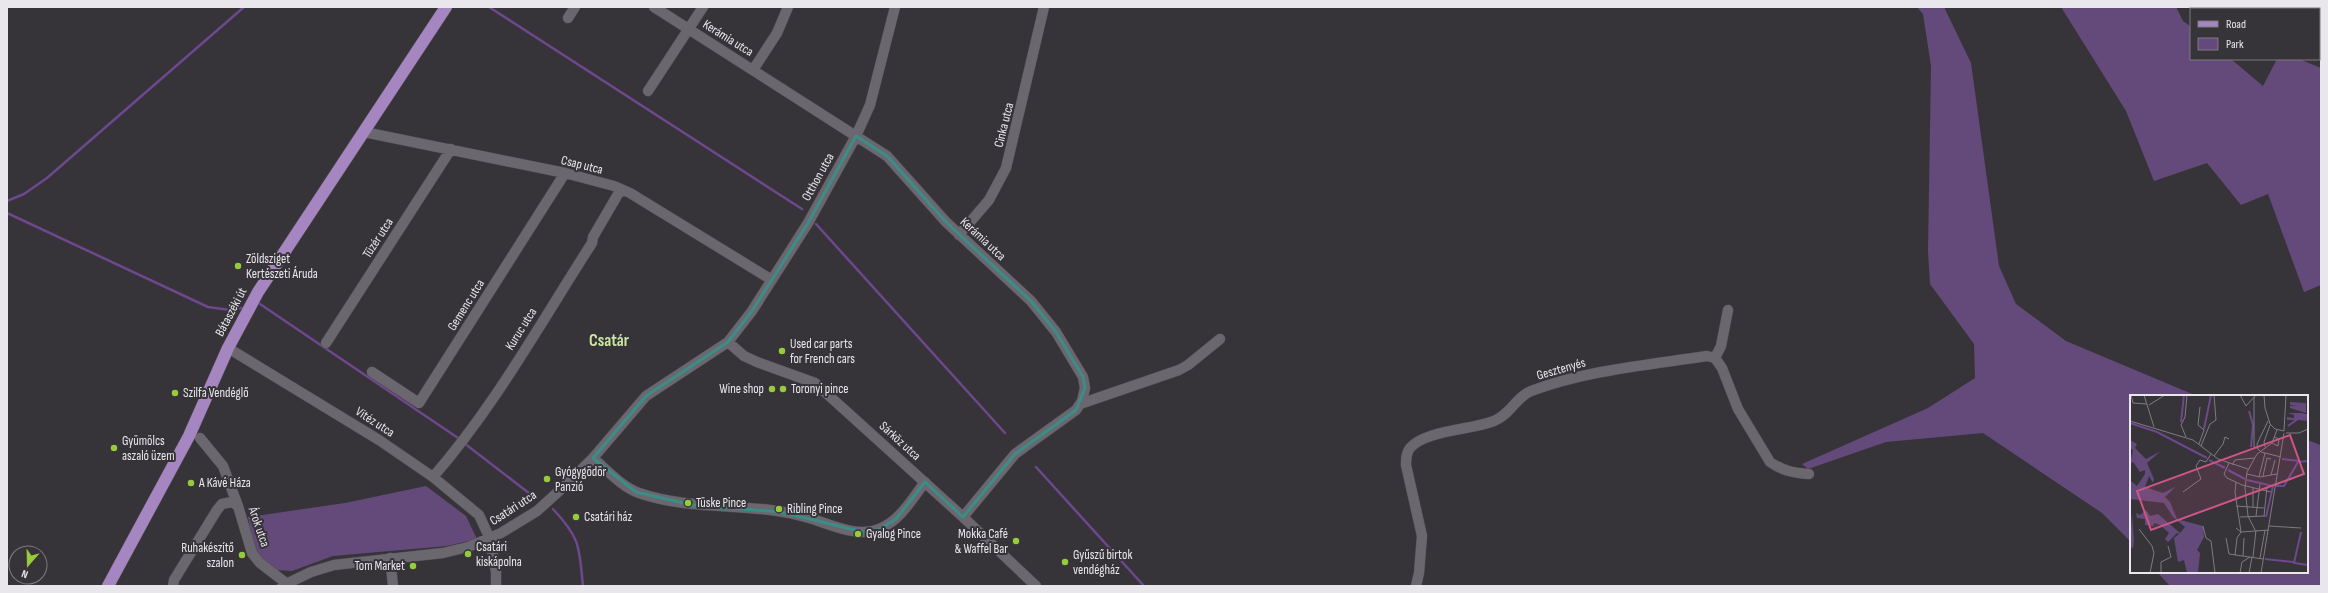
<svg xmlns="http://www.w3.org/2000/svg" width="2328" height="593" font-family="'Sofia Sans Condensed',sans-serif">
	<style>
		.green { fill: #644a7b }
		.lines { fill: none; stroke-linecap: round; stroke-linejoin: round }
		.stream { stroke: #6d488d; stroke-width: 2.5 }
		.minor-casing { stroke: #524f55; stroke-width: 11 }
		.major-casing { stroke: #524f55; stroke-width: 13 }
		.minor { stroke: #6b676f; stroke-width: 10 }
		.major { stroke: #a586c1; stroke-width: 12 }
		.marked { fill: none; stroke: #3b8d87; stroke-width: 3; stroke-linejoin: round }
		.poi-dot { fill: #96cc39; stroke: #363339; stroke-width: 1.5 }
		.labels { text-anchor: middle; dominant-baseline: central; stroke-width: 4; stroke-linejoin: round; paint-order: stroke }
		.street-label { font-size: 13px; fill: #e9e7ec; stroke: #363339 }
		.poi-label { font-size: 13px; fill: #e9e7ec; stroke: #363339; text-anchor: start }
		.district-label { font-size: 17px; font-weight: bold; fill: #c9e8a1; stroke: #363339 }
		.inset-river { fill: none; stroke: #6d488d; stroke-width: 2 }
		.inset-road { fill: none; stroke: #7e7b81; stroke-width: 1 }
		.view { fill: #ce5686; fill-opacity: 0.15; stroke: #ce5686; stroke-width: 2 }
		.inset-edge { fill: none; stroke: #e9e7ec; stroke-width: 2 }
	</style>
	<rect width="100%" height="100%" fill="#363339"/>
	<path class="green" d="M1917,7H1944L1971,63L1999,266L2016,304L2066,341L2197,396H2131V542L2102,513L1983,433L1886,442L1808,469L1802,464L1928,408L1975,378L1974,344L1930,284L1928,251L1931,66L1923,14Z
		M2061,7H2176L2183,21L2191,27V59H2231L2263,86L2277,59H2299L2321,68V285L2304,292L2268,194L2241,205L2207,163L2154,181L2126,111Z
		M2307,440L2321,445V586H2170L2157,572H2307Z
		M426,486L466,516L477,539L447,546L333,556L292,571L274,570L254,549L248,517L345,503Z"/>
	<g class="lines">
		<path class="stream" d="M489,7L802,209
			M7,201L24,194L47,178L244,7
			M7,213L208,307L230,310L241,308
			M816,224L1005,433
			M260,304L461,440
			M464,443L534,497
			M1036,467L1144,586
			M553,509C581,539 579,547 583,586"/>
		<g class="minor-casing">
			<path id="minor" d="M654,7L887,156L946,222L1031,301L1056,332L1083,377L1085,388L1082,401L1076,410L1015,454L963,517
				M568,18L575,7
				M753,70L777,33L788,7
				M648,91L703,7
				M364,132L565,173L614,186L630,193L772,280
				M959,235L989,200L1006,168L1044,7
				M728,342L744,356L757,362L815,383L963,517L1036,586
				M326,343L451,149
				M228,348L379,440L433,477L479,515L490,539L496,572V586
				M1715,358L1721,346L1728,310
				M372,372L419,403L565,173
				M1080,404L1179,370L1188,365L1220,339
				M200,438L223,466L238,506
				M593,458C607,470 622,487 639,493C694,512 753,501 809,518C830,524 856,538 879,529C900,521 912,499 925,482
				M433,477C495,406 541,322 592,243L593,237L621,189
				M390,558L393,586
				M173,586L174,580L217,510L222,504L232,502L238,506L252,553L260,563L286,583
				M282,586L311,572L334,565L443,553L468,547L501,533L537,511L569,482L593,458L646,396L728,342L752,311L808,223L856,136L870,105L895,7
				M1416,586L1419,573L1422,536L1406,465C1406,459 1406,453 1410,448C1425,430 1472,430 1494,421C1511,414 1516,397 1531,391C1587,370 1648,365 1707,356L1715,358L1722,368L1738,409L1770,462C1783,471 1794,473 1809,474"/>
		</g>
		<g class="major-casing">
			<path id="major" d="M108,586L189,436L228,348L258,292L446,7"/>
		</g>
		<use href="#minor" class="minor"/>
		<use href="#major" class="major"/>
	</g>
	<path class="marked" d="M856,136L887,156L946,222L1031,301L1056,332L1083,377L1085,388L1076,410L1015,454L963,517L925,482L896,519L878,530L863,532L781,512L692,505L636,492L593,458L646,396L728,342L752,311L808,223Z"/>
	<g class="poi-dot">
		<circle cx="238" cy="266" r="4"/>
		<circle cx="782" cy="351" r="4"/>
		<circle cx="772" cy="389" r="4"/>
		<circle cx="783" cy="389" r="4"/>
		<circle cx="175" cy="393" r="4"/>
		<circle cx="114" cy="448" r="4"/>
		<circle cx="547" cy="479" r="4"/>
		<circle cx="191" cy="483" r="4"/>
		<circle cx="688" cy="503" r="4"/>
		<circle cx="779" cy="509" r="4"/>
		<circle cx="576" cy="517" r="4"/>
		<circle cx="858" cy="534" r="4"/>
		<circle cx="1016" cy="541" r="4"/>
		<circle cx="468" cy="554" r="4"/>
		<circle cx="242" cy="555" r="4"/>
		<circle cx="1065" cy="562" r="4"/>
		<circle cx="413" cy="566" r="4"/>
	</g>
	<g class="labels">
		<g class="street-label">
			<text transform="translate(728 38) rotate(32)">Kerámia utca</text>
			<text transform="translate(1004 125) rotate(-76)">Cinka utca</text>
			<text transform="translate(582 165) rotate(14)">Csap utca</text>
			<text transform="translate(818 177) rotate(-61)">Otthon utca</text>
			<text transform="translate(378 238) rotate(-57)">Tüzér utca</text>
			<text transform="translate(983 239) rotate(43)">Kerámia utca</text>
			<text transform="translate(466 305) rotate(-58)">Gemenc utca</text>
			<text transform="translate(231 312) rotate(-62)">Bátaszéki út</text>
			<text transform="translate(521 329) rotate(-58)">Kuruc utca</text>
			<text transform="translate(1561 369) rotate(-16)">Gesztenyés</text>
			<text transform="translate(375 422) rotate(33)">Vitéz utca</text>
			<text transform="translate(900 441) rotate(42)">Sárköz utca</text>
			<text transform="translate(513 508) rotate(-33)">Csatári utca</text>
			<text transform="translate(259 527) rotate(71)">Árok utca</text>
		</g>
		<g class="poi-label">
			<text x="246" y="259">Zöldsziget<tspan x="246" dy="15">Kertészeti Áruda</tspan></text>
			<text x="790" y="344">Used car parts<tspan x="790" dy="15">for French cars</tspan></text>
			<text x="764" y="389" text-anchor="end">Wine shop</text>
			<text x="791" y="389">Toronyi pince</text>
			<text x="183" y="393">Szilfa Vendéglő</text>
			<text x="122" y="441">Gyümölcs<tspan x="122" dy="15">aszaló üzem</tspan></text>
			<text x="555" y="472">Gyógygödör<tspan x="555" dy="15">Panzió</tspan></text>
			<text x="199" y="483">A Kávé Háza</text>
			<text x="696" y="503">Tüske Pince</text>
			<text x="787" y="509">Ribling Pince</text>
			<text x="584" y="517">Csatári ház</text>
			<text x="866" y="534">Gyalog Pince</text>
			<text x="1008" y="534" text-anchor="end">Mokka Café<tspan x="1008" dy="15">&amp; Waffel Bar</tspan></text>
			<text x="476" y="547">Csatári<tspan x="476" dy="15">kiskápolna</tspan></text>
			<text x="234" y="548" text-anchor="end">Ruhakészítő<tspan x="234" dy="15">szalon</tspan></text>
			<text x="1073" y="555">Gyűszű birtok<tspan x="1073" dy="15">vendégház</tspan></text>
			<text x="405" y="566" text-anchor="end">Tom Market</text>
		</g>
		<g class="district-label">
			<text x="609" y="341">Csatár</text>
		</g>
	</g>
	<g transform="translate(2130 395)">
		<rect width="178" height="178" fill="#363339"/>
		<path d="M160,7L176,8V18L160,13V11H167L160,10ZM158,18H174L171,21L178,20V26L168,25L163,28L164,25H157V22L164,23V20ZM0,45L7,49L5,53L16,64L31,56L17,68L24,84L23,88L19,81L15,92L33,98L45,92L35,102L40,107L47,124L73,131L74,142L67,155L70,158L68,178H57L54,165L48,167L44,143L49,139L47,138L38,147L35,144L39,138L30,130L24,128L23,131L15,130V124L7,123L6,118L10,120L16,115L20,121L28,119L50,138L55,132L43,122L34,108L0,104V85L7,91L15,79V75L10,77L3,67L0,69L3,55L0,53ZM2,118L4,145L3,154L0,150Z" fill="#644a7b"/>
		<path class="inset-river" d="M119,16L123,30M51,27L54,0M0,28L27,37L77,63M158,31L173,20H178M74,34L81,0M121,52L123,30M152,64L170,66M79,65L95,73M98,75L115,84M117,85L143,91M146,91H154L168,67L178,66M136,122L143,91M171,137L164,168L178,170M135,164L163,167"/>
		<path class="inset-road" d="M1,0L3,8L17,9M14,0L24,32M110,0L116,11L126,0M134,0L135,13L140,29L145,34L154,36M124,2V52L128,53M19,10L35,0M0,26L63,45L88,64L118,74M138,26L127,49L128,54L131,57L151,62M154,36L156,0M156,38H169L178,34M56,42L51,30L55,22L57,0M142,48L148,51L149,44L144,42M69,49L74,35L68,30L70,12M71,51L80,29L86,25L84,0M135,52L134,47L140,30M84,61L93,49L95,42L99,44M99,68L94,79L97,83L112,90L141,97M102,70L105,65L124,63M117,79L130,82L147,79M141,80L145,65M133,81L137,63L141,64M129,82L135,58M106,87L105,97L111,137M53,97L71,84L66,71L70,65L76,67L81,59M106,111L134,113M123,112V93M126,121L130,89M134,121L137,92M110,122L135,121M73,131L76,143L81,146L85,178M139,131L171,133M106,133L111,137L139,135M9,134L22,151L24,158L20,178M125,135L118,121L115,93L117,77L127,59L142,48L147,35M96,143L99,159L133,164M105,160L107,143L111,137M113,161L114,143M123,162L126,135M130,163L135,135M31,178V167L41,162L38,151M110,178L112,167L120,162M119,178L122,162M131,178L154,38"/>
		<path class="view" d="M160,40L174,79L21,135L7,96Z"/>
		<rect width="178" height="178" class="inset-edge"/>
	</g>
	<rect width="2328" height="593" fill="none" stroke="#e9e7ec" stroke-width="16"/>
	<rect x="2190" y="8" width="130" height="52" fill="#363339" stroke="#7e7b81"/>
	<rect x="2198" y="21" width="20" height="6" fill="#a586c1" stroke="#7e7b81"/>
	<text x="2226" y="28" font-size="12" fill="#e9e7ec">Road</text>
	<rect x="2198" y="38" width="20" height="12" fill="#644a7b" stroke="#7e7b81"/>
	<text x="2226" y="48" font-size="12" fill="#e9e7ec">Park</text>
	<g transform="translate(28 565) rotate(200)"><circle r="19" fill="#363339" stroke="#7e7b81"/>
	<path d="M0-3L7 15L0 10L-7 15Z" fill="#96cc39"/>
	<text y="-6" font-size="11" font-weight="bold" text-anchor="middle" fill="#e9e7ec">N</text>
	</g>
</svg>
